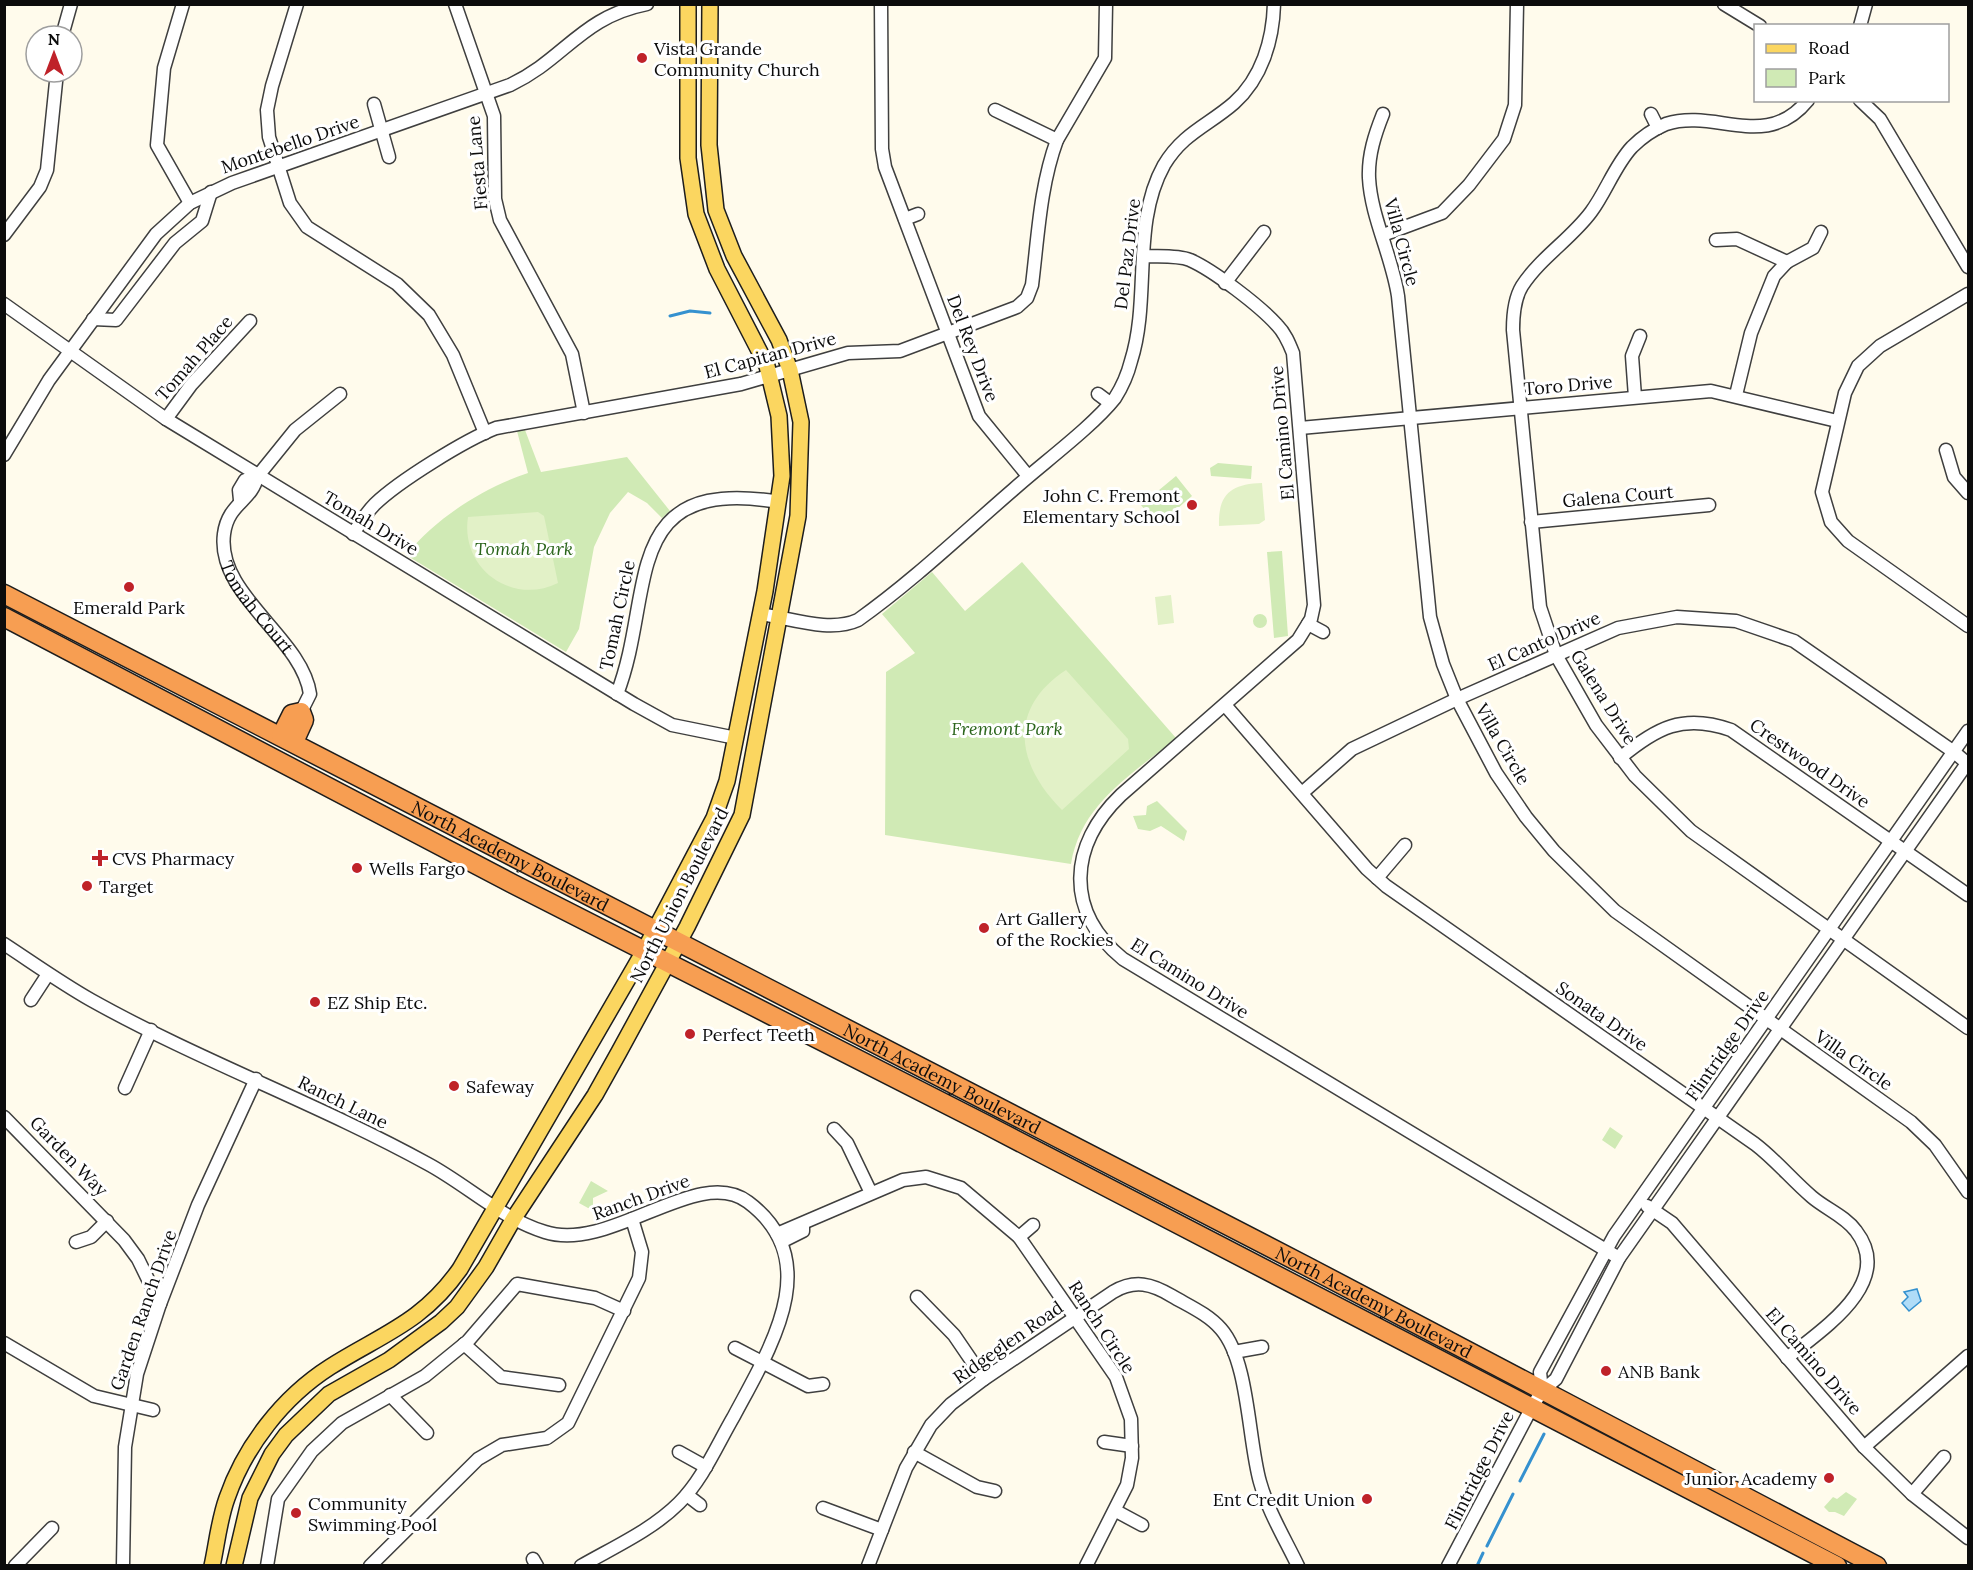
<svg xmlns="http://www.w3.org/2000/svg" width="1973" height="1570" font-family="Lora,serif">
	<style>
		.green { fill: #d0eab5 }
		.pitch { fill: #e2f1c7 }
		.water { fill: #b0dcf7; stroke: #3591cf; stroke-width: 1.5 }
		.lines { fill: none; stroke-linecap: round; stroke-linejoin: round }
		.stream { stroke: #3591cf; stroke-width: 3 }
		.minor-casing { stroke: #3f3f3f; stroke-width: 15 }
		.major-casing { stroke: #1d1d1d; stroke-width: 18 }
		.highway-casing { stroke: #1d1d1d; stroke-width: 21 }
		.minor { stroke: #fff; stroke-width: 12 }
		.major { stroke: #fbd660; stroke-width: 15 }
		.highway { stroke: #f79e52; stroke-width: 18 }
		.poi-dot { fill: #bf2229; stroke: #fff; stroke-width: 2 }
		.labels { text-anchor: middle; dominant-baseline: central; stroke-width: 6; stroke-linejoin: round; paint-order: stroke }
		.poi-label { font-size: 18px; fill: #0c0c0c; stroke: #fff; text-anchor: start }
		.street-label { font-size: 18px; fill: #0c0c0c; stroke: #fff }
		.park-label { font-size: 18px; font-style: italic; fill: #2b651c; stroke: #fff }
	</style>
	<rect width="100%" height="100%" fill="#fffbec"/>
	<path class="green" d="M525,430L541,472L627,457L670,511L662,518L647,503L628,492L610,513L594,547L579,629L566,652L406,555C436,518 483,488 528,473L517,431Z
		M1218,463L1252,466L1251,479L1211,476L1210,468Z
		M1176,476L1192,496L1164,520L1159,514L1153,520L1141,505Z
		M1282,551L1288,636L1274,638L1267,552Z
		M1022,562L1176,738C1132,775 1081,803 1071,864L885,835L886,672L915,653L882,614L932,572L965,611Z
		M1253 621a7 7 0 1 1 14 0a7 7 0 1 1-14 0Z
		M1157,801L1187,831L1184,841L1161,826L1150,831L1138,829L1133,816L1146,815L1147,806Z
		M1610,1127L1623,1136L1615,1149L1602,1140Z
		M591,1181L608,1191L593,1198V1207L588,1208L579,1203Z
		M1846,1492L1857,1499L1844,1516L1835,1512H1829L1824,1507L1833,1497L1837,1499Z"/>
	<path class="pitch" d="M1262,483L1265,520L1259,524L1219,526C1218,494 1231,484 1262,483Z
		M538,512L544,516L558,583C512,606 460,568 468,517Z
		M1171,595L1174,623L1158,625L1155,597Z
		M1066,670L1128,739L1129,749L1062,810C1016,764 1007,709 1066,670Z"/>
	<path class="water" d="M1917,1289L1921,1301L1909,1311L1902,1303L1908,1297L1904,1292Z"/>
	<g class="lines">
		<path class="stream" d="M670,316L690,311L710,313
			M1520,1481L1544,1434
			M1487,1546L1513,1494
			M1477,1566L1483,1553"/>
		<g class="minor-casing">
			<g id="minor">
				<path d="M183,4L164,68L157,145L190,203"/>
				<path d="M297,4L272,86L267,110L269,137L290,203L307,227L397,284L429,315L453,355L485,433"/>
				<path d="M455,4L494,116L495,199L500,220L572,354L584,413"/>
				<path d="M881,4L882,149L885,167L979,416L1028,476"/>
				<path d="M1724,4L1760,26"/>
				<path d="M1860,26L1866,4"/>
				<path d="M62,36L71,4"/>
				<path d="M35,59H36"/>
				<path d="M1808,100C1766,152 1716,108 1666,124C1654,129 1642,137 1632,147C1615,165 1606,192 1591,212C1571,239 1540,258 1522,286C1514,299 1513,315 1513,330L1540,607L1556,655L1596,725L1635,776L1691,831L1968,1028"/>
				<path d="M1860,100L1880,119L1968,267"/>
				<path d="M374,104L389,157"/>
				<path d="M995,110L1057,140"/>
				<path d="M1383,114C1375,134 1368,155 1369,178C1371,217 1392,256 1398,296L1430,617L1443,664L1457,699L1496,773L1526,817L1554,851L1615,911L1911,1122L1935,1145L1968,1192"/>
				<path d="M1651,114L1658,128"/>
				<path d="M905,219L918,214"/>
				<path d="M4,235L40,187L47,170L57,72"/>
				<path d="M1383,235L1442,213L1469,185L1504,139L1515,105L1517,4"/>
				<path d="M1716,240L1737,239L1787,262"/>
				<path d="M1144,256C1158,257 1177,255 1190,260C1213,270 1260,306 1277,325C1285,333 1289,343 1293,353L1314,605L1311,619L1298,640L1121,795C1069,845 1064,911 1123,959L1619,1258"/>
				<path d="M1225,283L1264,232"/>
				<path d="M1968,294L1880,346L1858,366L1845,393L1822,492L1831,522L1848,541L1968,626"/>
				<path d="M4,304L166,419L634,704L672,725L736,738"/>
				<path d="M93,319L116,320L175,243L202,221L211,192"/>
				<path d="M1098,394L1110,403"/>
				<path d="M1736,395L1751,333L1774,276L1787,262L1813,248L1821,232"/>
				<path d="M1635,397L1632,356L1640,336"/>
				<path d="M166,419L191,385L250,321"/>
				<path d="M1300,428L1711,391L1837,421"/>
				<path d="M1946,450L1954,477L1968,493"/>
				<path d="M4,455L49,380L156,234L190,203L232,183L510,85C565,59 581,17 647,4"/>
				<path id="s1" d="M257,477C252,501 228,503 224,534C216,595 302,637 310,694L301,712"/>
				<path d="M240,500L239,490L245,480L257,477L295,430L340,394"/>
				<path d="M1531,522L1709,505"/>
				<path d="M353,534C360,523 366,513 375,504C399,481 465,440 496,428L741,384L848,353L900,351L1017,307L1027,298L1032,285C1038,237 1040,186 1057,140L1105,58L1106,4"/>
				<path d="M760,614C790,618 830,633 858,620C913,581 963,533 1014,489C1043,463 1092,427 1115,398C1122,387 1128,373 1131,361C1151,298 1131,224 1164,165C1183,133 1209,125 1234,103C1262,78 1273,40 1274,4"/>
				<path d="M1308,624L1323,632"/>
				<path d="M617,694C656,594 617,475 779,502"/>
				<path d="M1225,705L1367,869L1386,886L1755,1144C1776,1160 1792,1180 1812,1197C1826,1209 1845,1216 1856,1231C1896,1283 1821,1330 1787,1358"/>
				<path d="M1620,758C1656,728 1683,713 1731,730L1968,895"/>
				<path d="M1302,793L1352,749L1457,699L1618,628L1677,617L1736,621L1794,641L1954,752L1968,764"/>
				<path d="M1377,878L1405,845"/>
				<path d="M4,944C33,963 61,983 91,1000C200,1061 319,1104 428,1164C467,1185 502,1219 545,1232C611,1253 698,1164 748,1202C827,1261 769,1350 734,1416C717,1445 703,1479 679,1503C652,1530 614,1547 581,1566"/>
				<path d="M31,1000L48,974"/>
				<path d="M125,1088L151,1030"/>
				<path d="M4,1117L124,1240L138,1259L160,1304"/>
				<path d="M834,1129L847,1143L871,1193"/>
				<path d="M1647,1206L1672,1223L1864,1447L1912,1494L1968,1538"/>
				<path d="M777,1234L903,1180L926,1177L961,1188L1019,1237L1116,1377L1131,1419L1132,1458L1127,1485L1086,1566"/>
				<path d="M1019,1237L1033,1225"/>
				<path d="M76,1242L91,1237L107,1221"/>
				<path d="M781,1242L803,1231V1225"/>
				<path d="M917,1297L954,1335L984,1379"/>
				<path d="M4,1343L94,1396L153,1410"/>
				<path d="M464,1344L501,1377L559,1385"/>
				<path d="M735,1348L808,1386L823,1384"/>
				<path d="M1234,1352L1262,1347"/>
				<path d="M1542,1391L1540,1372L1614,1236L1968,731"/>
				<path d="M390,1395L427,1433"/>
				<path d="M1104,1442L1132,1446"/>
				<path d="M1864,1447L1968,1356"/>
				<path d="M679,1452L706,1467"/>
				<path d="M914,1452L977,1487L995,1491"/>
				<path d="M1912,1494L1944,1457"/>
				<path d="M687,1495L700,1505"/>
				<path d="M823,1508L882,1530"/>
				<path d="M1116,1511L1142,1525"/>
				<path d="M533,1559L537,1566"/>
				<path d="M15,1566L52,1528"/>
				<path d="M123,1566L125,1447L137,1374L160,1304L198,1205L256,1079"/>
				<path d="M267,1566L278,1499L312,1451L342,1423L425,1376L468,1341L517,1284L595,1298L624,1311"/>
				<path d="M370,1566L478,1459L502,1445L547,1438L568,1423L639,1278L642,1252L632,1219"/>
				<path d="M868,1566L906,1468L931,1425L951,1404L984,1379L1113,1292C1135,1279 1152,1284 1172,1296C1189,1306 1208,1314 1221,1329C1249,1361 1248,1440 1260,1482C1268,1511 1285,1539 1298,1566"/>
				<path d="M1448,1566L1532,1407L1542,1391L1556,1379L1619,1258L1968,762"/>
			</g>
		</g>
		<g class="major-casing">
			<path id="major" d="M212,1566C217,1543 219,1520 227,1498C245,1446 283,1397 330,1367C382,1334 422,1323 460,1269L644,951L714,818L727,781L765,591L782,476L779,416L767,366L717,269L696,214L688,158V4
				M234,1566L250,1498L272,1454L286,1435L329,1394L389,1360L441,1322L457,1307L486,1267L514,1218L595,1095L619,1052L687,927L742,815L798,516L801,422L790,370L779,340L734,256L716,210L709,145L710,4"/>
		</g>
		<g class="highway-casing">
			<g id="highway">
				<path id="s2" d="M4,594L1308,1267L1877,1566"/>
				<path d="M4,617L513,884L987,1125L1837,1566"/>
				<path d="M281,736L292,714L301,712L304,720L294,742"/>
			</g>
		</g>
		<use href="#minor" class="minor"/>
		<use href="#major" class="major"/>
		<use href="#highway" class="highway"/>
	</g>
	<g class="poi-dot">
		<circle cx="642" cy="58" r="6"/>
		<circle cx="1192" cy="505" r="6"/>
		<circle cx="129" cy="587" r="6"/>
		<path d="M97 849h6v6h6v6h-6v6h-6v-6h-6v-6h6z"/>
		<circle cx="357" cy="868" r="6"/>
		<circle cx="87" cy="886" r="6"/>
		<circle cx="984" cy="928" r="6"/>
		<circle cx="315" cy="1002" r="6"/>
		<circle cx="690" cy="1034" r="6"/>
		<circle cx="454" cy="1086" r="6"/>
		<circle cx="1606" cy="1371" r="6"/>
		<circle cx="1829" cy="1478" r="6"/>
		<circle cx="1367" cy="1499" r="6"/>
		<circle cx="296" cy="1513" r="6"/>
	</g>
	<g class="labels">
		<g class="poi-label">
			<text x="654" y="48">Vista Grande<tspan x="654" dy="21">Community Church</tspan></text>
			<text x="1180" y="495" text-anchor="end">John C. Fremont<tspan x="1180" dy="21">Elementary School</tspan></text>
			<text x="129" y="607" text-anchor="middle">Emerald Park</text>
			<text x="112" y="858">CVS Pharmacy</text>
			<text x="369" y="868">Wells Fargo</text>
			<text x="99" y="886">Target</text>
			<text x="996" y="918">Art Gallery<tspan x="996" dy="21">of the Rockies</tspan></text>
			<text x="327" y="1002">EZ Ship Etc.</text>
			<text x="702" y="1034">Perfect Teeth</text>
			<text x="466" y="1086">Safeway</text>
			<text x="1618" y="1371">ANB Bank</text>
			<text x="1817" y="1478" text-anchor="end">Junior Academy</text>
			<text x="1355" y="1499" text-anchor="end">Ent Credit Union</text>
			<text x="308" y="1503">Community<tspan x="308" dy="21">Swimming Pool</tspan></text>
		</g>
		<g class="street-label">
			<text transform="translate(290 144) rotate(-19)">Montebello Drive</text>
			<text transform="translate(477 163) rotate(-95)">Fiesta Lane</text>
			<text transform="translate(1402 242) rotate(75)">Villa Circle</text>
			<text transform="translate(1127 254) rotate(-83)">Del Paz Drive</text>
			<text transform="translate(973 348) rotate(69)">Del Rey Drive</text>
			<text transform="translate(770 355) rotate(-15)">El Capitan Drive</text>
			<text transform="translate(194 358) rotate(-49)">Tomah Place</text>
			<text transform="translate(1568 385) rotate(-5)">Toro Drive</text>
			<text transform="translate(1282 433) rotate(-95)">El Camino Drive</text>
			<text transform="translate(1618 496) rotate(-5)">Galena Court</text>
			<text transform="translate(371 523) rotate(31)">Tomah Drive</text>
			<text stroke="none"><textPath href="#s1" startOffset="150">Tomah Court</textPath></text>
			<text transform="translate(617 615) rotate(-78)">Tomah Circle</text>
			<text transform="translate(1544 641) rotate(-24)">El Canto Drive</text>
			<text transform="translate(1604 697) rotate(58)">Galena Drive</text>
			<text transform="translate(1503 744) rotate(60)">Villa Circle</text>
			<text transform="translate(1810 763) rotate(35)">Crestwood Drive</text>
			<text stroke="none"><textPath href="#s2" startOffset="570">North Academy Boulevard</textPath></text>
			<text transform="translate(679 895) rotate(-63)">North Union Boulevard</text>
			<text transform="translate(1190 978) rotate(32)">El Camino Drive</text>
			<text transform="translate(1602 1016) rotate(35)">Sonata Drive</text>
			<text transform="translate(1727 1045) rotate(-55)">Flintridge Drive</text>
			<text transform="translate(1854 1060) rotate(35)">Villa Circle</text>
			<text stroke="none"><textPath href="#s2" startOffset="1056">North Academy Boulevard</textPath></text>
			<text transform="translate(343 1102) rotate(26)">Ranch Lane</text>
			<text transform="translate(69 1156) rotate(46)">Garden Way</text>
			<text transform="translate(641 1197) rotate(-20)">Ranch Drive</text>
			<text stroke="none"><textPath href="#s2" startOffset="1542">North Academy Boulevard</textPath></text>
			<text transform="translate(143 1310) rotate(-71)">Garden Ranch Drive</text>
			<text transform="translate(1102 1327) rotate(57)">Ranch Circle</text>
			<text transform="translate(1008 1342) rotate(-35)">Ridgeglen Road</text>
			<text transform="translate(1814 1361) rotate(49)">El Camino Drive</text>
			<text transform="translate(1479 1470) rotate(-63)">Flintridge Drive</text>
		</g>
		<g class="park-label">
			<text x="524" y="548">Tomah Park</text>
			<text x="1007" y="728">Fremont Park</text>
		</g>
	</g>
	<rect width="1973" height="1570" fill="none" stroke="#0c0c0c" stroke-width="12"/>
	<rect x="1754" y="24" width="195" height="78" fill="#ffffff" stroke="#9e9e9e" stroke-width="1.5"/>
	<rect x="1766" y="44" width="30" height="9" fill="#fbd660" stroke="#9e9e9e" stroke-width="1.5"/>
	<text x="1808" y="54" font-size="18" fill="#0c0c0c">Road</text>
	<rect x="1766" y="69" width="30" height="18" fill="#d0eab5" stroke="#9e9e9e" stroke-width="1.5"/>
	<text x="1808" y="84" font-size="18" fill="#0c0c0c">Park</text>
	<g transform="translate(54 54)"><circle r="28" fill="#ffffff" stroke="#9e9e9e" stroke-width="1.5"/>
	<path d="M0-4.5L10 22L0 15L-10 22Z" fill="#bf2229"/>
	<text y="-9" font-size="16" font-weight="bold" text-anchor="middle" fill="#0c0c0c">N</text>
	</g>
</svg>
